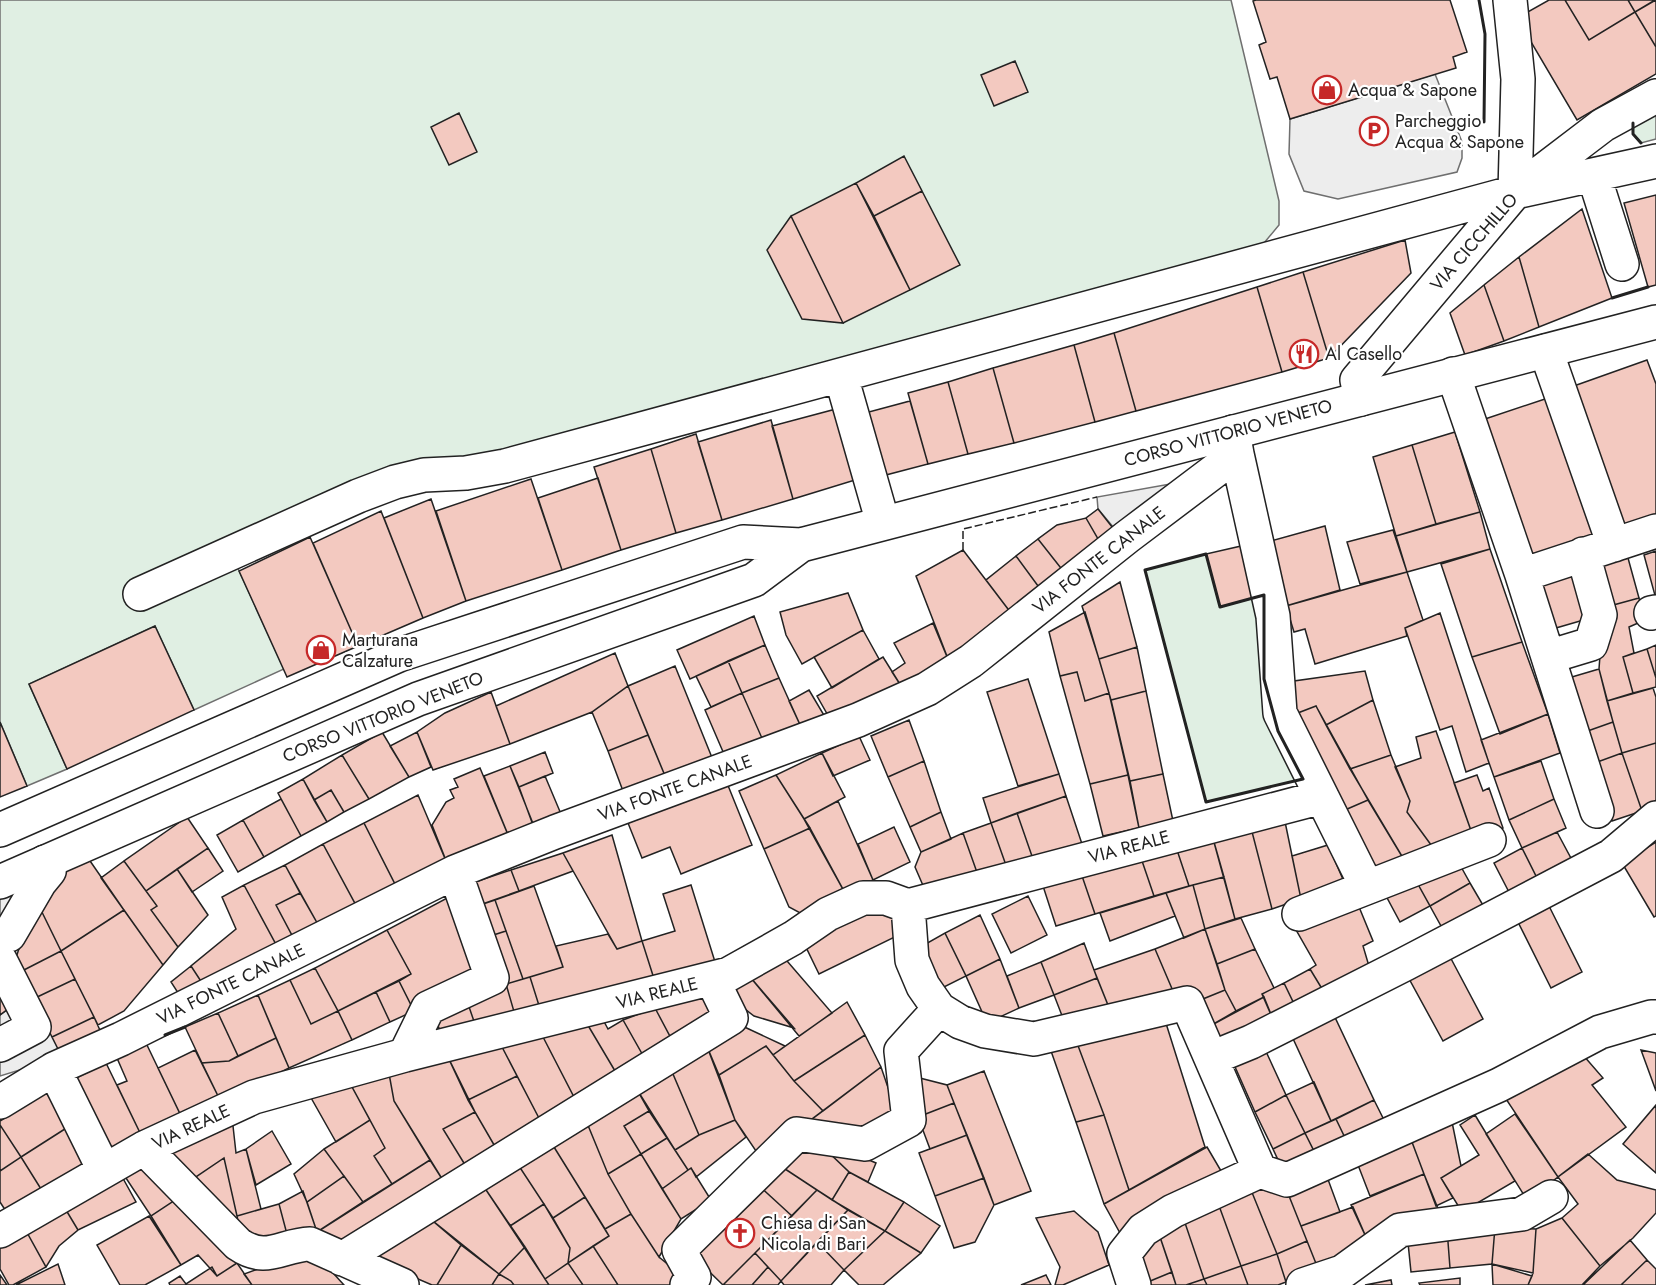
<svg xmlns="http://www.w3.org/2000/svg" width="1656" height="1285" font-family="Jost,sans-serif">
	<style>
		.green { fill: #e0efe3; stroke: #6f6f6f; stroke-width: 1.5 }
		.parking { fill: #ededed; stroke: #6f6f6f; stroke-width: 1.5 }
		.building { fill: #f3c9c0; stroke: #222; stroke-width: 1.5 }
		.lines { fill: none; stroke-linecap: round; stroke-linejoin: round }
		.street-casing { stroke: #222; stroke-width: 36 }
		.primary-casing { stroke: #222; stroke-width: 36 }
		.street { stroke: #fff; stroke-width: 33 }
		.primary { stroke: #fff; stroke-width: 33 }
		.fence { stroke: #222; stroke-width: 1.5; stroke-dasharray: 8 3; stroke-linecap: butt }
		.wall { stroke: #222; stroke-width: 3 }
		.labels { text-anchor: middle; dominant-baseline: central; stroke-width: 4.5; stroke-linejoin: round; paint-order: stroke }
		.poi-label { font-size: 18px; fill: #222; stroke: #fff; text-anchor: start }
		.street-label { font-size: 18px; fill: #222; stroke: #fff }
	</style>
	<rect width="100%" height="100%" fill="#fff"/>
	<path class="green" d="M0,0H1231L1279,201V225L1259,249L466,473L231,553L284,669L194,710L155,626L29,684L67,769L27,786L0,722Z
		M1656,111V139L1641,143L1633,134L1632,126Z
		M1206,554L1220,607L1264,595L1303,779L1206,802L1145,570Z"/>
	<path class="parking" d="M1435,74L1462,142V158L1457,172L1338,199L1304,191L1289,154L1290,119Z
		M1176,483L1114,528L1098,509L1097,497Z
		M37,880L62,1057L0,1076V1015L12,1006L0,989V896Z"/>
	<path class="building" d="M1256,0H1450L1467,52L1453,57L1456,68L1290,119L1277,77L1270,79L1259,45L1266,42L1253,1Z
		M1549,0H1565L1589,40L1635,12L1656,47V74L1577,120L1517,18Z
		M1565,0H1628L1635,12L1589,40Z
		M1628,0H1655L1635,12Z
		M1656,0V47L1635,12Z
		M1015,61L1028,92L994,106L981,75Z
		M459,113L477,152L449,165L431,127Z
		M904,156L922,191L874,216L856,183Z
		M856,183L910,290L843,323L791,216Z
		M922,191L960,265L910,290L874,216Z
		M1656,195V285L1648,287L1624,203Z
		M1582,209L1612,298L1539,327L1519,257Z
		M791,216L843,323L802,319L767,250Z
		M1405,240L1411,273L1329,358L1303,272Z
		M1519,257L1539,327L1504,341L1484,285Z
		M1303,272L1329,358L1282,372L1257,287Z
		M1484,285L1504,341L1465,355L1450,313Z
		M1257,287L1282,372L1136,411L1114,333Z
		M1114,333L1136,411L1095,422L1074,345Z
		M1074,345L1095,422L1014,443L993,368Z
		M1647,360L1656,384V516L1622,528L1571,387Z
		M993,368L1014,443L968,454L948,382Z
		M948,382L968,454L928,464L908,393Z
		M1548,398L1595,534L1531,556L1485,419Z
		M910,401L928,464L882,476L865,413Z
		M836,409L855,480L793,499L772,426Z
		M771,420L793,499L722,520L698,442Z
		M1455,432L1480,512L1436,524L1412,445Z
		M696,434L722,520L676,533L651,449Z
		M1412,445L1436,524L1396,536L1373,457Z
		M651,449L676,533L621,550L594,467Z
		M598,478L621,550L562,570L538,498Z
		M531,479L562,570L466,601L436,511Z
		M431,499L466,601L423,618L384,518Z
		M1098,509L1116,532L1101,544L1086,518Z
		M381,511L423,618L358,646L313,543Z
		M1480,512L1490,549L1407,572L1396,536Z
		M1086,518L1101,544L1064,572L1038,539L1057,525Z
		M1325,526L1340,590L1279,608L1264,543Z
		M1393,530L1407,572L1360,584L1347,542Z
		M310,537L358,646L287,677L239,571Z
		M1038,539L1064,572L1041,590L1016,556Z
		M1250,544L1264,595L1220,607L1206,554Z
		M1490,549L1522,642L1472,657L1441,564Z
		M963,550L1011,613L950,664L916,576Z
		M1656,551V599L1644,555Z
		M1016,556L1041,590L1011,613L986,580Z
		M1628,558L1639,598L1606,607L1595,567Z
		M1407,572L1423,620L1405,628L1407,636L1315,664L1305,629L1294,632L1286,606Z
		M1580,573L1594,617L1549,630L1536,586Z
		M1120,582L1137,647L1099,659L1082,606Z
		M848,593L863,630L802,664L786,635L780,612Z
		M1639,598L1645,620L1629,627L1634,653L1623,657L1633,693L1607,701L1599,669L1603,615L1606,607Z
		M1085,612L1109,693L1085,701L1077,672L1060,676L1049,632Z
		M1440,613L1489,763L1466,772L1452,726L1440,730L1405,628Z
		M754,616L765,645L690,679L677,650Z
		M933,623L950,664L903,689L892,672L905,663L894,643Z
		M155,626L194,710L67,769L29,684Z
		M863,630L879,659L832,688L814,657Z
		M1522,642L1548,714L1500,734L1472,657Z
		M765,645L779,678L742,693L728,661Z
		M1656,645V678L1647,649Z
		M1137,647L1146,691L1111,700L1099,659Z
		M1647,649L1656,678V687L1633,693L1623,657Z
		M615,653L628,686L592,712L510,744L496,706Z
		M883,657L903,689L834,726L817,696Z
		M728,661L742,693L711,707L696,676Z
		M675,666L715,765L668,783L628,686Z
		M1599,669L1613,722L1582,733L1565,679Z
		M1365,671L1373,700L1326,725L1316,706L1290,716L1287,682Z
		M1077,672L1085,701L1109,693L1128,775L1090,784L1060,676Z
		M779,678L802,729L765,745L742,693Z
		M1028,679L1059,774L1018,786L987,692Z
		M628,686L648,735L608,751L592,712Z
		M1653,688L1656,697V743L1622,753L1607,701Z
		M809,690L831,727L802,729L789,701Z
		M1146,691L1163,774L1130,781L1111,700Z
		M491,692L510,744L433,770L417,732L445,713Z
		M742,693L765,745L727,761L705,710Z
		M1373,700L1391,755L1350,769L1326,725Z
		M1316,706L1368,800L1338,813L1290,716Z
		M1548,714L1560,753L1494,777L1481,740Z
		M909,720L924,761L888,777L871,736Z
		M0,722L27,786L0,797Z
		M1613,722L1622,753L1592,764L1582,733Z
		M1436,731L1474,839L1437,853L1407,812L1410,801L1395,767L1421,758L1416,737Z
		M382,732L409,777L369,799L342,755Z
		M417,732L431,767L409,777L390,746Z
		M648,735L668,783L626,799L608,751Z
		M859,736L870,760L833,776L822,753Z
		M1656,743V800L1642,811L1622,753Z
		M545,752L553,773L519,787L510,766Z
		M822,753L845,797L804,819L776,775Z
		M1622,753L1642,811L1612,821L1592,764Z
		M342,755L369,799L344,812L331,790L314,800L303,779Z
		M1391,755L1410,801L1407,812L1437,853L1406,863L1350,769Z
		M924,761L941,812L910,827L888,777Z
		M1541,761L1554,799L1509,820L1494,777Z
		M510,766L536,831L511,842L484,776Z
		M480,768L511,842L449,868L432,825L446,802L454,798L450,790L458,787L454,779Z
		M1059,774L1066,796L991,823L983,798Z
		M1163,774L1173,821L1139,828L1130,781Z
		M776,775L810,828L764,849L739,791Z
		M1128,775L1139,828L1103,836L1090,784Z
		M1477,775L1483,791L1489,788L1503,828L1474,839L1454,783Z
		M545,776L561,814L533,825L519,787Z
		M303,779L327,822L301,836L278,793Z
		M727,783L752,845L681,874L670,847L642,858L628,823Z
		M331,790L344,812L327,822L314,800Z
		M418,795L449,868L398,890L364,823Z
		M1066,796L1082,844L1033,859L1017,813Z
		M281,799L301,836L264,857L243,820Z
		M1554,799L1566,828L1522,848L1509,820Z
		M1368,800L1406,863L1371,873L1338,813Z
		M838,801L873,880L845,893L804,819Z
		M941,812L951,839L921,852L910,827Z
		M1283,812L1301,899L1272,909L1250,824Z
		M1017,813L1033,859L1007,868L991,823Z
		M187,817L208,848L146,891L124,861Z
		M243,820L264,857L238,872L217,835Z
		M364,823L398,890L358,909L323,844Z
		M991,823L1007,868L979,878L963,833Z
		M1250,824L1272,909L1235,919L1212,835Z
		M894,827L910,862L873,880L858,844Z
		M810,828L845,893L802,914L789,907L764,849Z
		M1557,832L1573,862L1538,880L1522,848Z
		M963,833L979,878L928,897L915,867L921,852Z
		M612,835L642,941L617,949L563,853Z
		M1212,835L1224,877L1189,886L1176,847Z
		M1656,842V916L1654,917L1622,863Z
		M323,844L358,909L320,928L285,865Z
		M1328,845L1345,884L1301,899L1292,856Z
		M1176,847L1189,886L1154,896L1140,855Z
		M208,848L223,871L192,892L177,869Z
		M1522,848L1538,880L1511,896L1494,863Z
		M563,853L573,871L519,891L511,870Z
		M1140,855L1154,896L1095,914L1081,873Z
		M1455,856L1470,883L1430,906L1414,877Z
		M88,858L124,910L61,951L37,902L41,883Z
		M124,861L157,906L151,910L178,947L163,965L101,878Z
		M285,865L300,893L276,905L295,941L279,950L244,885Z
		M177,869L208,915L178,947L151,910L157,906L146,891Z
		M511,870L519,891L474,907L466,885Z
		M1081,873L1095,914L1056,926L1043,886Z
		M1224,877L1235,919L1205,929L1193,885Z
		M1414,877L1430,906L1400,922L1385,894Z
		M1470,883L1487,912L1446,935L1430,906Z
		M244,885L279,950L206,989L191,966L236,929L222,897Z
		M691,885L716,965L656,985L642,941L675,931L663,894Z
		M1193,885L1205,929L1184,938L1166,893Z
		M534,886L563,967L523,979L495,900Z
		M300,893L320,928L295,941L276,905Z
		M1166,893L1175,916L1110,941L1100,913Z
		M1028,896L1047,935L1011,953L992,914Z
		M449,897L487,975L414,1011L399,981L411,974L387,930Z
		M495,900L506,931L484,938L474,907Z
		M37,902L61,951L20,972L15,961L30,914Z
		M1357,902L1373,941L1363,946L1371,973L1327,997L1310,969L1316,965L1295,928Z
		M889,903L901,934L819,974L803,941Z
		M1548,904L1582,972L1551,988L1517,920Z
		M124,910L163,965L124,1011L98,1025L61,951Z
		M980,915L1000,959L966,976L945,933Z
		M1241,918L1255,949L1217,964L1205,929Z
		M1205,929L1225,990L1198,1001L1176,998L1155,949Z
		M387,930L411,974L338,1011L315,968Z
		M506,931L523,979L500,986L484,938Z
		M945,933L966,976L936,991L915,950Z
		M608,934L617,949L642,941L656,985L542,1015L530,977L563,967L556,946Z
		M1084,943L1097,978L1054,995L1041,962Z
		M1155,949L1176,998L1112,1015L1094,970Z
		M1255,949L1274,988L1262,994L1264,997L1236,1011L1225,990L1217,964Z
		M61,951L75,979L33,999L20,972Z
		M1448,953L1483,1019L1443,1041L1407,975Z
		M781,954L832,1013L799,1036L751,978Z
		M1000,959L1019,1008L987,1023L966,976Z
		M1041,962L1054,995L1019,1008L1007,976Z
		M191,966L206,989L180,996L171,982Z
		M315,968L338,1011L311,1024L290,980Z
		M1310,969L1327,997L1298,1012L1284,983Z
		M530,977L542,1015L517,1022L506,984Z
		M751,978L794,1028L754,1016L727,995Z
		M1097,978L1112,1015L1066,1026L1054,995Z
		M75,979L94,1017L52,1037L33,999Z
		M290,980L311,1024L338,1011L352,1040L289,1068L258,995Z
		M399,981L414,1011L390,1022L376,992Z
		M1284,983L1298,1012L1275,1024L1262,994Z
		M506,984L517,1022L478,1033L466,998Z
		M0,989L12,1006L0,1015Z
		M702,989L716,1016L673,1042L655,1008Z
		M1225,990L1236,1011L1210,1026L1198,1001Z
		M376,992L390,1022L352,1040L338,1011Z
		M258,995L276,1038L238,1056L218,1013Z
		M1264,997L1275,1024L1219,1041L1210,1026Z
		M466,998L478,1033L444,1042L432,1009Z
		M847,1002L865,1035L794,1081L773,1055Z
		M655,1008L673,1042L645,1059L623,1020Z
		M1332,1011L1374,1100L1331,1121L1290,1032Z
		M218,1013L238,1056L229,1061L202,1063L185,1027Z
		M601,1016L608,1029L623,1020L645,1059L618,1076L586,1022Z
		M94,1017L103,1037L62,1057L52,1037Z
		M1164,1017L1205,1147L1129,1190L1104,1115L1077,1043Z
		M586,1022L618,1076L576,1101L542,1035Z
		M738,1024L785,1046L773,1055L766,1046L719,1075L706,1044Z
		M542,1035L576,1101L541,1122L501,1045Z
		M865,1035L881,1067L823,1111L794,1081Z
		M276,1038L289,1068L221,1102L202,1063L229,1061Z
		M146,1043L183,1120L144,1141L117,1085L127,1081L117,1058Z
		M1077,1043L1104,1115L1076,1122L1051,1051Z
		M706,1044L735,1120L699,1135L670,1067Z
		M501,1045L517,1076L468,1100L447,1055Z
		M1263,1045L1286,1095L1255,1112L1232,1060Z
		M766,1046L794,1081L823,1111L796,1131L758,1154L735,1120L719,1075Z
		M195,1050L221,1102L183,1120L158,1068Z
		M1641,1050L1656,1053V1091Z
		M447,1055L475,1112L443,1129L467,1168L444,1182L394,1101L388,1068Z
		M1583,1055L1603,1078L1592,1085L1626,1127L1558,1177L1506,1099Z
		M106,1063L144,1141L108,1159L70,1081Z
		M670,1067L699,1135L675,1150L636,1088Z
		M881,1067L897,1114L845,1137L796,1131Z
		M388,1068L394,1101L430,1160L392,1184L374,1156L385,1148L351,1085Z
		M984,1071L1031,1191L994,1205L947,1085Z
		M908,1075L947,1085L954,1103L918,1117Z
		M517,1076L541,1122L497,1150L468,1100Z
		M1314,1082L1331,1121L1305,1133L1286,1095Z
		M351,1085L370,1120L336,1142L310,1096Z
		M636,1088L649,1111L624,1126L641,1154L608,1174L585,1118Z
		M46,1092L68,1127L21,1157L0,1125V1121Z
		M1286,1095L1305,1133L1273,1149L1255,1112Z
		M1374,1100L1388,1128L1349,1146L1336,1119Z
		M954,1103L967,1135L930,1149L918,1117Z
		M1656,1105V1173L1623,1144Z
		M649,1111L667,1138L641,1154L624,1126Z
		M475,1112L497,1150L467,1168L443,1129Z
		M1515,1114L1558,1177L1527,1200L1486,1134Z
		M1104,1115L1129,1190L1104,1204L1076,1122Z
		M1475,1115L1515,1181L1462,1212L1441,1178L1479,1155L1460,1125Z
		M232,1117L236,1153L246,1149L261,1209L237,1216L224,1158L184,1185L156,1153Z
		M585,1118L608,1174L631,1214L605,1229L549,1139Z
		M1336,1119L1349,1146L1318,1159L1305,1133Z
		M370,1120L385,1148L374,1156L392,1184L363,1202L324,1149Z
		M735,1120L746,1137L696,1177L691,1168L688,1170L675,1150L699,1135Z
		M1452,1122L1461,1166L1441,1178L1453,1198L1436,1206L1412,1142Z
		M0,1125L21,1157L0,1171Z
		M68,1127L94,1168L46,1197L21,1157Z
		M272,1131L291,1164L256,1185L246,1149Z
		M1305,1133L1318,1159L1285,1175L1273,1149Z
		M967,1135L984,1178L935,1196L919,1153Z
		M799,1137L825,1149L849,1172L832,1200L776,1163Z
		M667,1138L688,1170L662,1189L641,1154Z
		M549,1139L585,1197L553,1218L515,1160Z
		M1412,1142L1424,1174L1370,1196L1358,1165Z
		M829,1143L876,1163L868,1182L849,1172L825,1149Z
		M1207,1147L1224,1176L1120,1233L1104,1204Z
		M324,1149L344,1176L307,1202L294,1174Z
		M641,1154L681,1219L659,1257L631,1214L608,1174Z
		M1588,1154L1617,1180L1656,1190V1213L1633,1238L1600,1266L1562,1218L1578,1204L1558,1177Z
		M21,1157L46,1197L11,1219L0,1202V1171Z
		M224,1158L237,1216L241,1237L190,1181Z
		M430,1160L444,1182L344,1244L317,1232Z
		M515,1160L544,1204L510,1226L482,1184Z
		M144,1161L178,1198L151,1216L122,1172Z
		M776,1163L817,1190L792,1216L756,1183Z
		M691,1168L711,1200L681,1219L662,1189Z
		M849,1172L904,1202L885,1231L832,1200Z
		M120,1173L136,1202L78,1230L63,1205Z
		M1326,1174L1340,1212L1301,1226L1287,1191Z
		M1424,1174L1439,1211L1366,1237L1351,1205Z
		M344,1176L363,1202L317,1232L307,1202Z
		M984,1178L994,1205L975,1242L954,1248L935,1196Z
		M1275,1181L1287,1191L1307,1241L1277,1254L1251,1190Z
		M756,1183L792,1216L723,1285L688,1251Z
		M482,1184L525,1247L499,1274L428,1217Z
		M817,1190L848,1210L781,1281L755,1253Z
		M1251,1190L1277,1254L1241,1266L1218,1203Z
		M303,1191L317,1232L288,1238L279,1204Z
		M585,1197L609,1236L568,1263L570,1248L553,1218Z
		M178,1198L197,1208L237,1263L217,1276L198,1255L181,1265L151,1216Z
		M904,1202L940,1226L921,1253L885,1231Z
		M1218,1203L1241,1266L1204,1279L1183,1217Z
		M279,1204L288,1238L241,1237L237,1216Z
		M544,1204L570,1248L568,1263L545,1279L510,1226Z
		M63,1205L78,1230L59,1246L46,1267L24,1227Z
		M1353,1207L1366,1237L1319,1271L1301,1226Z
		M848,1210L885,1231L844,1270L817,1242Z
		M1074,1211L1098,1232L1109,1265L1063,1285H1055L1060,1267L1036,1218Z
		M631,1214L659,1257L682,1276L669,1285H618L593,1246L609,1236L605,1229Z
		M149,1216L181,1265L145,1285H120L97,1245Z
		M428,1217L461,1245L437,1285H432L367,1257Z
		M1183,1217L1204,1279L1186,1285H1176L1159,1234Z
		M1562,1218L1600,1266L1582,1285H1528L1533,1273L1536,1229Z
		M24,1227L46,1267L13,1285H9L0,1269V1241Z
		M1495,1227L1536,1229L1533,1273L1492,1264Z
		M1495,1227L1492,1264L1450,1268L1447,1229Z
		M1447,1229L1450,1268L1411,1272L1407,1233Z
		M885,1231L921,1253L883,1285H859L844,1270Z
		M1159,1234L1172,1272L1143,1284L1137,1262Z
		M1630,1240L1647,1260L1621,1285H1583Z
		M1307,1241L1319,1271L1286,1282L1277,1254Z
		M817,1242L844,1270L831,1285H784L781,1281Z
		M461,1245L499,1274L492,1285H437Z
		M593,1246L618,1285H583L568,1263Z
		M525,1247L545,1279L549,1285H514L511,1281L499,1274Z
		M312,1250L344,1285H252L244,1274Z
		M755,1253L768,1267L752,1285H723Z
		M1277,1254L1286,1282L1278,1285H1248L1241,1266Z
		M1647,1260L1656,1269V1285H1621Z
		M237,1263L252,1285H170L169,1283L180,1276L186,1284L212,1267L217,1276Z
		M568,1263L583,1285H549L545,1279Z
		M58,1264L65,1285H16Z
		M1492,1264L1532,1276L1528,1285H1493Z
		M1241,1266L1248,1285H1207L1204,1279Z
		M768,1267L781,1281L778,1285H752Z
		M1172,1272L1176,1285H1143V1284Z
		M499,1274L511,1281L514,1285H492Z
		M0,1275L7,1285H0Z
		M1046,1275L1051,1285H1021Z
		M1460,1278V1285H1420L1419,1283Z
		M1204,1279L1207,1285H1186Z
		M1391,1280L1392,1285H1365Z"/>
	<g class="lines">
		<g class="street-casing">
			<path id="street" d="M1510,0L1518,79L1515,192
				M1594,176L1622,264
				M1546,351L1614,545
				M1453,374L1522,575L1597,811
				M841,376L883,523
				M1361,399L1357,380L1515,192L1603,125L1656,96
				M1237,454L1273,616L1280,713L1367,887
				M1522,575L1656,531
				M140,594L358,496L395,482L424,475L466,473L505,466L1515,192L1656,161
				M1651,613L1656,612
				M1548,657L1591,644L1600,615L1583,554
				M908,906L912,960L923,986L939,1009L960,1022L985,1031L1034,1039L1187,1003L1260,1171
				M1299,914L1489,840
				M0,937L9,935L40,882L49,871L45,862
				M0,960L34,1027L0,1045
				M405,1055L428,1008L492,978L455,872
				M1212,1058L1251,1042L1405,964L1611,856L1656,818
				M54,1069L104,1170
				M0,1102L54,1069L121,1039L455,872L555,832L858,720L927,689L971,661L1127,537L1237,454L1233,432
				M144,1148L238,1244C267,1264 281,1245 310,1244L402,1285
				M0,1231L144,1148L254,1097L405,1055L729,974L793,938L828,914L863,898H886L908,906L1322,797
				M342,1259L731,1018L712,979
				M687,1285L694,1277L679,1250L797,1134L865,1144L909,1120L901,1051L939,1009
				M1134,1285L1124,1254L1143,1230L1173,1211L1260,1171L1287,1180L1499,1085L1600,1032L1651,1017H1656
				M1303,1285L1342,1272L1400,1230L1522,1214L1551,1197"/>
		</g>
		<g class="primary-casing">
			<path id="primary" d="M0,830L399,655L743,542L801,545L1656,322
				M0,882L418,699L754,580L801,545"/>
		</g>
		<use href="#street" class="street"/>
		<use href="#primary" class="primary"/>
		<path class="fence" d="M963,550V529L1097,497"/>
		<path class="wall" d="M1479,0L1485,34L1484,122
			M1633,123V134L1641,143
			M1612,298L1648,287
			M1206,554L1220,607L1264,595V679L1278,731L1303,779L1206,802L1145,570Z
			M165,1035L185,1027"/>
	</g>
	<defs>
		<g id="shop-ring" transform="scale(1.5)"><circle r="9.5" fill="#fff" stroke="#c62828" stroke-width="1.5"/><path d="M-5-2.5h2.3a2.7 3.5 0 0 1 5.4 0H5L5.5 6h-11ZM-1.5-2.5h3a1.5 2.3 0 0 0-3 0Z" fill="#c62828"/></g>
		<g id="parking-ring" transform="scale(1.5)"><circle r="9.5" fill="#fff" stroke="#c62828" stroke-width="1.5"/><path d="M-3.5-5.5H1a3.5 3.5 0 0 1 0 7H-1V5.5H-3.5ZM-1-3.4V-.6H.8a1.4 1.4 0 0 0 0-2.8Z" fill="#c62828"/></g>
		<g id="restaurant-ring" transform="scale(1.5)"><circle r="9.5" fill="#fff" stroke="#c62828" stroke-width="1.5"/><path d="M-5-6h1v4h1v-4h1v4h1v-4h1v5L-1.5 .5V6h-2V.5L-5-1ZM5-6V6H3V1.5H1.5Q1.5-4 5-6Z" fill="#c62828"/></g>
		<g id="church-ring" transform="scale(1.5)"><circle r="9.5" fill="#fff" stroke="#c62828" stroke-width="1.5"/><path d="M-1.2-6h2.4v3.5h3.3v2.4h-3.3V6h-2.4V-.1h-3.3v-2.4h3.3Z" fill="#c62828"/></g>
	</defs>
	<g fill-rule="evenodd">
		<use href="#shop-ring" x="1327" y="90"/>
		<use href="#parking-ring" x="1374" y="131"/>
		<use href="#restaurant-ring" x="1304" y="354"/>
		<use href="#shop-ring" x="321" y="650"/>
		<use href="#church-ring" x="740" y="1233"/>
	</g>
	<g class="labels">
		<g class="poi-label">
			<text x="1348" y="90">Acqua &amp; Sapone</text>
			<text x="1395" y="121">Parcheggio<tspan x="1395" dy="21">Acqua &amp; Sapone</tspan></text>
			<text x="1325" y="354">Al Casello</text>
			<text x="342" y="640">Marturana<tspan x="342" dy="21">Calzature</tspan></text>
			<text x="761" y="1223">Chiesa di San<tspan x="761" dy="21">Nicola di Bari</tspan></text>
		</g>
		<g class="street-label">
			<text transform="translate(1474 242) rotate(-49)">VIA CICCHILLO</text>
			<text transform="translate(1228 433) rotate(-15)">CORSO VITTORIO VENETO</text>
			<text transform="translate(1099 560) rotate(-38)">VIA FONTE CANALE</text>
			<text transform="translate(383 717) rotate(-22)">CORSO VITTORIO VENETO</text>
			<text transform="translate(675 788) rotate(-20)">VIA FONTE CANALE</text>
			<text transform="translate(1129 847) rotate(-15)">VIA REALE</text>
			<text transform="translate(231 984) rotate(-26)">VIA FONTE CANALE</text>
			<text transform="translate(657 993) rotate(-14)">VIA REALE</text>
			<text transform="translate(191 1127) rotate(-25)">VIA REALE</text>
		</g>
	</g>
</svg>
